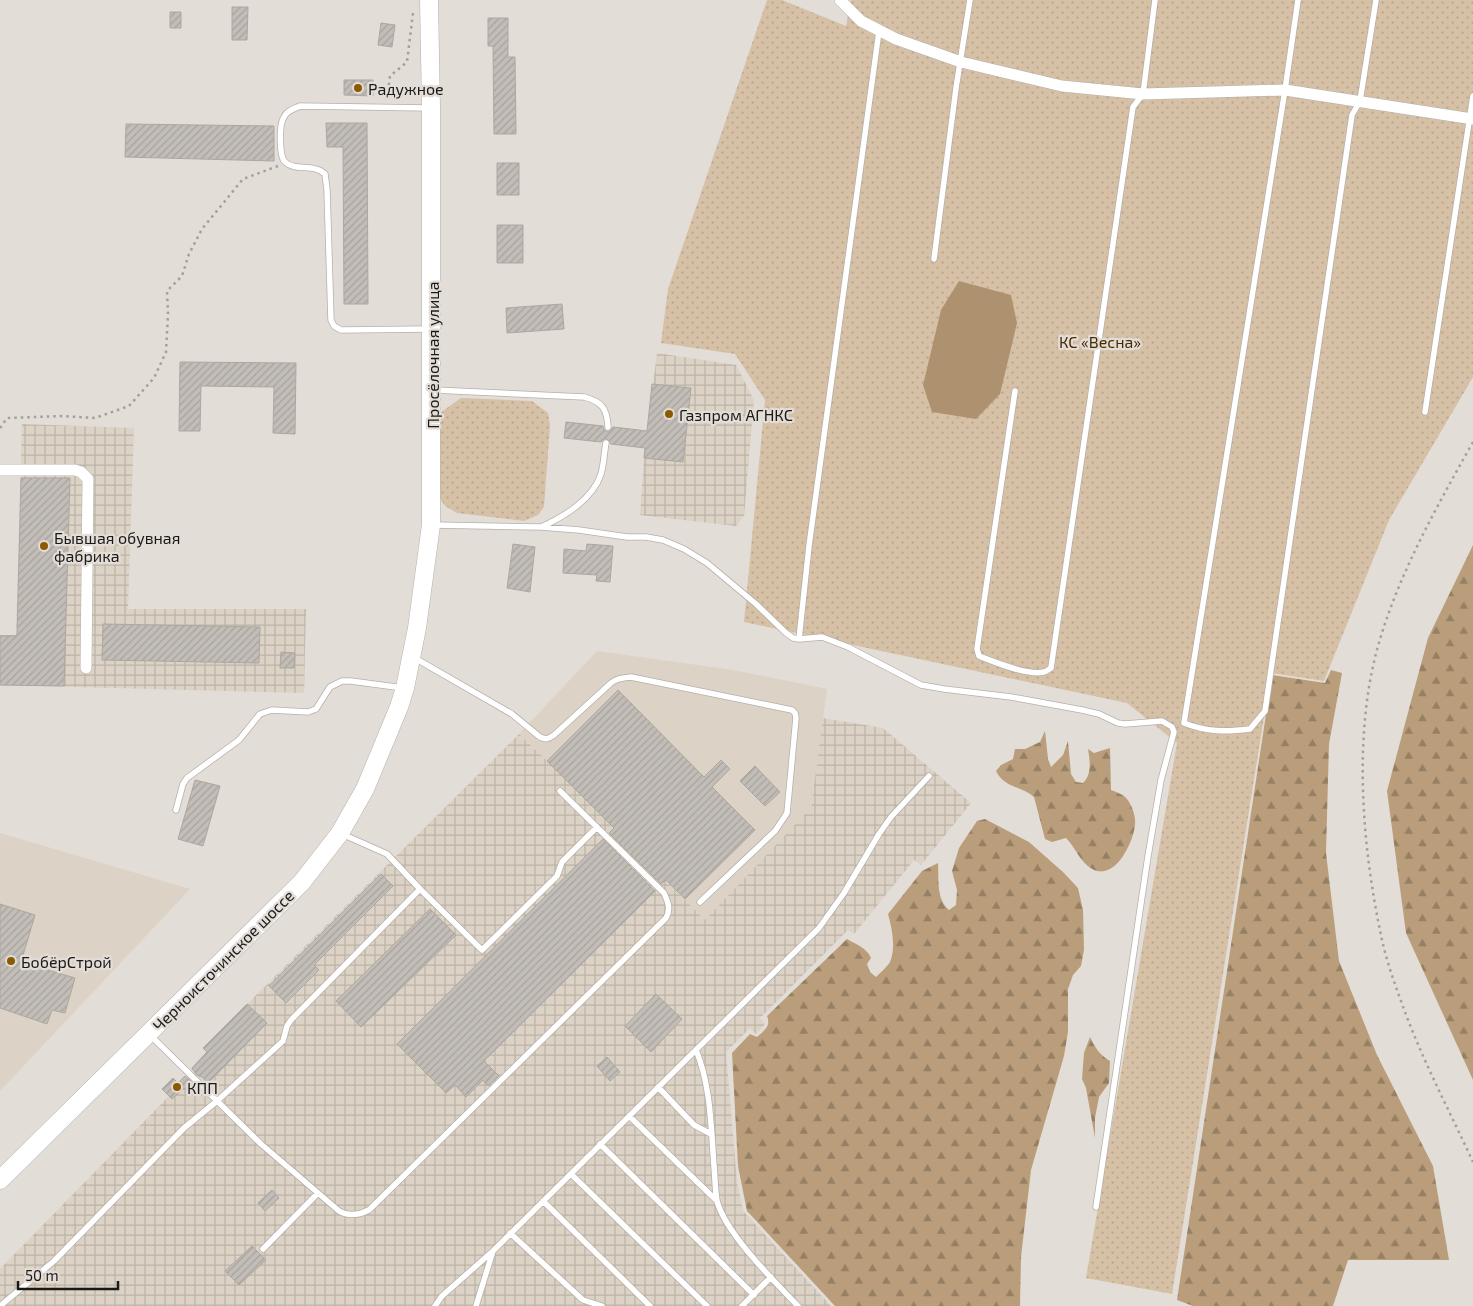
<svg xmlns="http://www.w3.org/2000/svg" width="1473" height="1306" font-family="'Exo 2',sans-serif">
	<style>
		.built { fill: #dcd2c5 }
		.industrial { fill: url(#industrial-grid) }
		.green { fill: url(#green-dots) }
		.forest { fill: url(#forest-firs) }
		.water { fill: #ae9270 }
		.building { fill: url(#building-hatch); stroke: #aca7a1 }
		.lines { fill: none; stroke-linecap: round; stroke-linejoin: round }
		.service-casing { stroke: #b5b0aa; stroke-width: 7 }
		.minor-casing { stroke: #b5b0aa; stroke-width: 12 }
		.primary-casing { stroke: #b5b0aa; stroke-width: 19 }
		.path { stroke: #a49f9a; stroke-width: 2.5; stroke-dasharray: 2.5 4; stroke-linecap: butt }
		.service { stroke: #fff; stroke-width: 5.5 }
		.minor { stroke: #fff; stroke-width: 11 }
		.primary { stroke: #fff; stroke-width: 18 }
		.poi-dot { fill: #8b5a02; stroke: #e3ddd7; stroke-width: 2 }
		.labels { text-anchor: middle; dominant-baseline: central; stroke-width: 4.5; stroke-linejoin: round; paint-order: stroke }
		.poi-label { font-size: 16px; fill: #1b1917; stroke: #e3ddd7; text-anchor: start }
		.park-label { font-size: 16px; fill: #492c00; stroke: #e3ddd7 }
		.street-label { font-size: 16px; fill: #1b1917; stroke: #e3ddd7 }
	</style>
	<defs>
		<pattern id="industrial-grid" width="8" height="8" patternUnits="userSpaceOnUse" patternTransform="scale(1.25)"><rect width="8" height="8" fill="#dcd2c5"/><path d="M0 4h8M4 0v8" fill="none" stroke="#bcb4a8"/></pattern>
		<pattern id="green-dots" width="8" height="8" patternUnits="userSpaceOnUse" patternTransform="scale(1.25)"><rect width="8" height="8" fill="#d6c1a7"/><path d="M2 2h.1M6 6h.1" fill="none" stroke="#b7a58f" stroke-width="1.8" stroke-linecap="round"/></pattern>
		<pattern id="forest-firs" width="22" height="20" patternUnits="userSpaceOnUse" patternTransform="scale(1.25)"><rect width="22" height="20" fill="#ba9e7b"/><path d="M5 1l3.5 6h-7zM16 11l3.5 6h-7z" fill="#968064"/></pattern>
		<pattern id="building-hatch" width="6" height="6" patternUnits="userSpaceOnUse" patternTransform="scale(1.25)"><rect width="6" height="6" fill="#c2bdb7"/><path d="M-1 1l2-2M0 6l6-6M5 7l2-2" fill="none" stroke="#a6a29d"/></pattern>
	</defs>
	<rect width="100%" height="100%" fill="#e3ddd7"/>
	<path class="built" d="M597,651L733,670L827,689L811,808L707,922L547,761L519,734Z
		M0,833L190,889L0,1091Z"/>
	<path class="industrial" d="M657,353L736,365L754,400L744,516L736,526L640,515L644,458Z
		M22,424L134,428L128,609H306L304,693L0,685V635H16Z
		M823,718L883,728L971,803L921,865L914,860L854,934L848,930L760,1018L765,1024L756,1034L750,1028L726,1052L737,1182L743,1211L831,1306H0V1269L169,1096L178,1083L183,1078H187L194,1070L192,1068L207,1052L203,1048L519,734L547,761L705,920L811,808Z"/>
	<path class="green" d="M767,0H782L846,26L851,0H1473V377L1389,520L1324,681L1271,673L1172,1294L1086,1278L1177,743L1127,703L744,622L765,400L735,354L661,343L668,289Z
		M461,398L532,401L548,413L550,425L544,507L538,515L524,521L457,513L445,506L439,497L440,413Z"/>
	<path class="forest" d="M1473,545V1080L1406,933L1387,791L1428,638Z
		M1331,670L1342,673L1329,744L1326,853L1339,961L1377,1055L1433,1166L1449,1260H1348L1333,1306H1193L1177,1300L1272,675L1325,683Z
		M1045,731L1048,759L1051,767L1063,755L1068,741L1071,774L1076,782L1083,783C1092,774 1090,761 1088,749L1094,753L1110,748L1111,790C1116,792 1123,794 1127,799C1132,805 1136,817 1135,824C1134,840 1118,876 1097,871C1081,866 1077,849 1066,838L1052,842L1045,839L1034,797C1022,786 1004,788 996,771L1001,765L1013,759L1015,749H1025L1040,742Z
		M985,819L1029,842L1064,873L1078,888L1083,910L1084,950L1081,966L1073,975L1068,989V1032L1064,1056L1031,1170L1021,1257L1020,1306H835L747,1211L738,1166L732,1053L750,1034L757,1037C765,1030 771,1026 767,1016L847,939C857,945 867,948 871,958L867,964L870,972L876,977C881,972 887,967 890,962C896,948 892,928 888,914L922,871L938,863C939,879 936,899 949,910L956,905L957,890L952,871L959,848L977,821Z
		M1090,1037C1095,1048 1100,1055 1110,1061L1109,1083L1099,1097L1095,1118V1138L1086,1088L1082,1079L1084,1053Z"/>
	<path class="water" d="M959,281L1011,295L1017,323L1000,394L976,419L932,412L923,385L941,310Z"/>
	<path class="building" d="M232,7H248L247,40H232Z
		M170,12H181V28H170Z
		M488,18H508V57H515L516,134H494L493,46H488Z
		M381,23L395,25L392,47L378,45Z
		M344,80H373V96L344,95Z
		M326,123H367L368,304H344L343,147H327Z
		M126,124L274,126V161L125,157Z
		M497,163H519V195H497Z
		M497,225H523V263H497Z
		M562,304L564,329L507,333L506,308Z
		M180,362L296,363L295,434L273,433L274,387L201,386L200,431H179Z
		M652,384L691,388L683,462L644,458L645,448L611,444L607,439H604L601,442L564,438L566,422L603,426L604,430L608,432L611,430L613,427L647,431Z
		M21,478H70L64,686L0,685V636H17Z
		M513,544L535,547L530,592L507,588Z
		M587,544L613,546L610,582L596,581L597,575L563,573L564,549L586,551Z
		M103,624L260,627L259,663L102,660Z
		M281,652L295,653L294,668H280Z
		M618,690L704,777L721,760L730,769L712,787L755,830L685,899L666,880L661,884L609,833L614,828L547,761Z
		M755,766L780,792L765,806L740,781Z
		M195,780L220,786L203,846L178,839Z
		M603,839L655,891L484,1061L499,1076L488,1086L483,1080L466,1097L455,1085L446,1093L397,1044Z
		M381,874L393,886L314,965L319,970L286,1003L269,986Z
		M0,904L35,915L21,962L75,978L65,1013L52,1010L47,1024L0,1008Z
		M430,909L456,935L361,1027L336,1001Z
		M656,994L682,1019L651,1052L625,1026Z
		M247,1004L267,1023L208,1083L201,1076L200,1077L192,1069V1068L207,1052L203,1048Z
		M607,1057L620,1072L610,1081L597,1066Z
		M185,1076L193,1083L186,1089H183L172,1099L162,1089L173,1078L178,1083Z
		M272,1190L279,1198L265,1211L258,1203Z
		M252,1246L266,1260L239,1285L225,1271Z"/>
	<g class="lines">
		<g class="service-casing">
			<path id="service" d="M1298,0L1285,90L1184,723C1206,732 1226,732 1250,729L1265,711L1352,115L1360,101L1376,0
				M934,259L956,88L970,0
				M428,329L341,330L334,326L331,320L327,190L325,174C314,163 296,172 285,162C279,156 279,124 284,117C287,110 294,109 300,106L429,108
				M434,390L584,397C602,402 607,408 608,427
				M1015,391L977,649L979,656C994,662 1028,676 1044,672C1047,671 1049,669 1051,668L1133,107L1143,94L1155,0
				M1425,412L1473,96
				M433,525L541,527C564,517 593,499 601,474C604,464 604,453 606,443
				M541,527L579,530L627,537H646L663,540L684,549L707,563L756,604L786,633L793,638L799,639L822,637L848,647L921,685L944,689L1011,697L1082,710L1099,714L1118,723L1125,724L1162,721L1172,727L1174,732L1161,780L1148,856L1096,1207
				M799,639L809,546L879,31
				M413,657L512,714L540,737C546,740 548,739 554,735L611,683C617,678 623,678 631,677L792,710L795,713L796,718L787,813L775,831L700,902
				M176,810L183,784L187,778L239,740L260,714L272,710L308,712L316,709L330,687L342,681H351L403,688
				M342,834L387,854L420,889
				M150,1035L261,1144L339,1211C349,1217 359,1215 369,1210L666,918C671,909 668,902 664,893L560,791
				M696,1050C711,1086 711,1128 714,1166C715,1177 715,1190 717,1201C726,1234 774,1281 798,1306
				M658,1087L694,1125L711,1134
				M629,1116L717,1201
				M600,1144L754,1295
				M571,1174L707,1306
				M543,1201L650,1306
				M510,1233L583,1300L602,1306
				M263,1249L318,1193
				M0,1306L54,1261L184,1128L217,1101L283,1041L287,1026L291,1020L420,889L482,950L557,876L562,862L597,827
				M435,1306L442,1296L493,1251L819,928L844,893L879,834L891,817L929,776
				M476,1306L493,1251
				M742,1306L771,1277"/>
		</g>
		<g class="minor-casing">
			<path id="minor" d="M840,0L861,21L896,39L961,62L1062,86L1143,94L1285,90L1473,119
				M0,470H75L81,472L88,479L86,668"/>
		</g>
		<g class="primary-casing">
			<path id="primary" d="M0,1180L302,882L340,833L365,789L399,707L405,688L417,628L431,525V108L429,0"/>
		</g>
		<path class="path" d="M387,98L390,76L407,62L413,13
			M0,428L7,418L60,416L95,418L129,406L154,378L166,352L168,314L167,291L182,276L189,254L202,229L243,179L278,166
			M1473,442C1436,508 1399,573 1378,646C1353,735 1362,846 1381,935C1386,961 1396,987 1405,1012C1424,1063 1450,1112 1473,1162"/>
		<use href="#service" class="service"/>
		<use href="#minor" class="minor"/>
		<use href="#primary" class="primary"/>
	</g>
	<g class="poi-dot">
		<circle cx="358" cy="88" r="5"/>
		<circle cx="669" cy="414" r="5"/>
		<circle cx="44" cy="546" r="5"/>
		<circle cx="11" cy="961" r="5"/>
		<circle cx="177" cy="1087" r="5"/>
	</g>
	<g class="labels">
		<g class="poi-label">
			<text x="368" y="88">Радужное</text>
			<text x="679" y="414">Газпром АГНКС</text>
			<text x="54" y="537">Бывшая обувная<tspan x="54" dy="18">фабрика</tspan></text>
			<text x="21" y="961">БобёрСтрой</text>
			<text x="187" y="1087">КПП</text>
		</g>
		<g class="park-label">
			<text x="1100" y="341">КС «Весна»</text>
		</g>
		<g class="street-label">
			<text transform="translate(432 355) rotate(-90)">Просёлочная улица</text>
			<text transform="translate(223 960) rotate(-45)">Черноисточинское шоссе</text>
		</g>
	</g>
	<path d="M18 1281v8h100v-8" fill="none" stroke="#1b1917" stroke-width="2.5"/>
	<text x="25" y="1281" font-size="15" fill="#1b1917" stroke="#e3ddd7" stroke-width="4" paint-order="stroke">50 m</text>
</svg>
